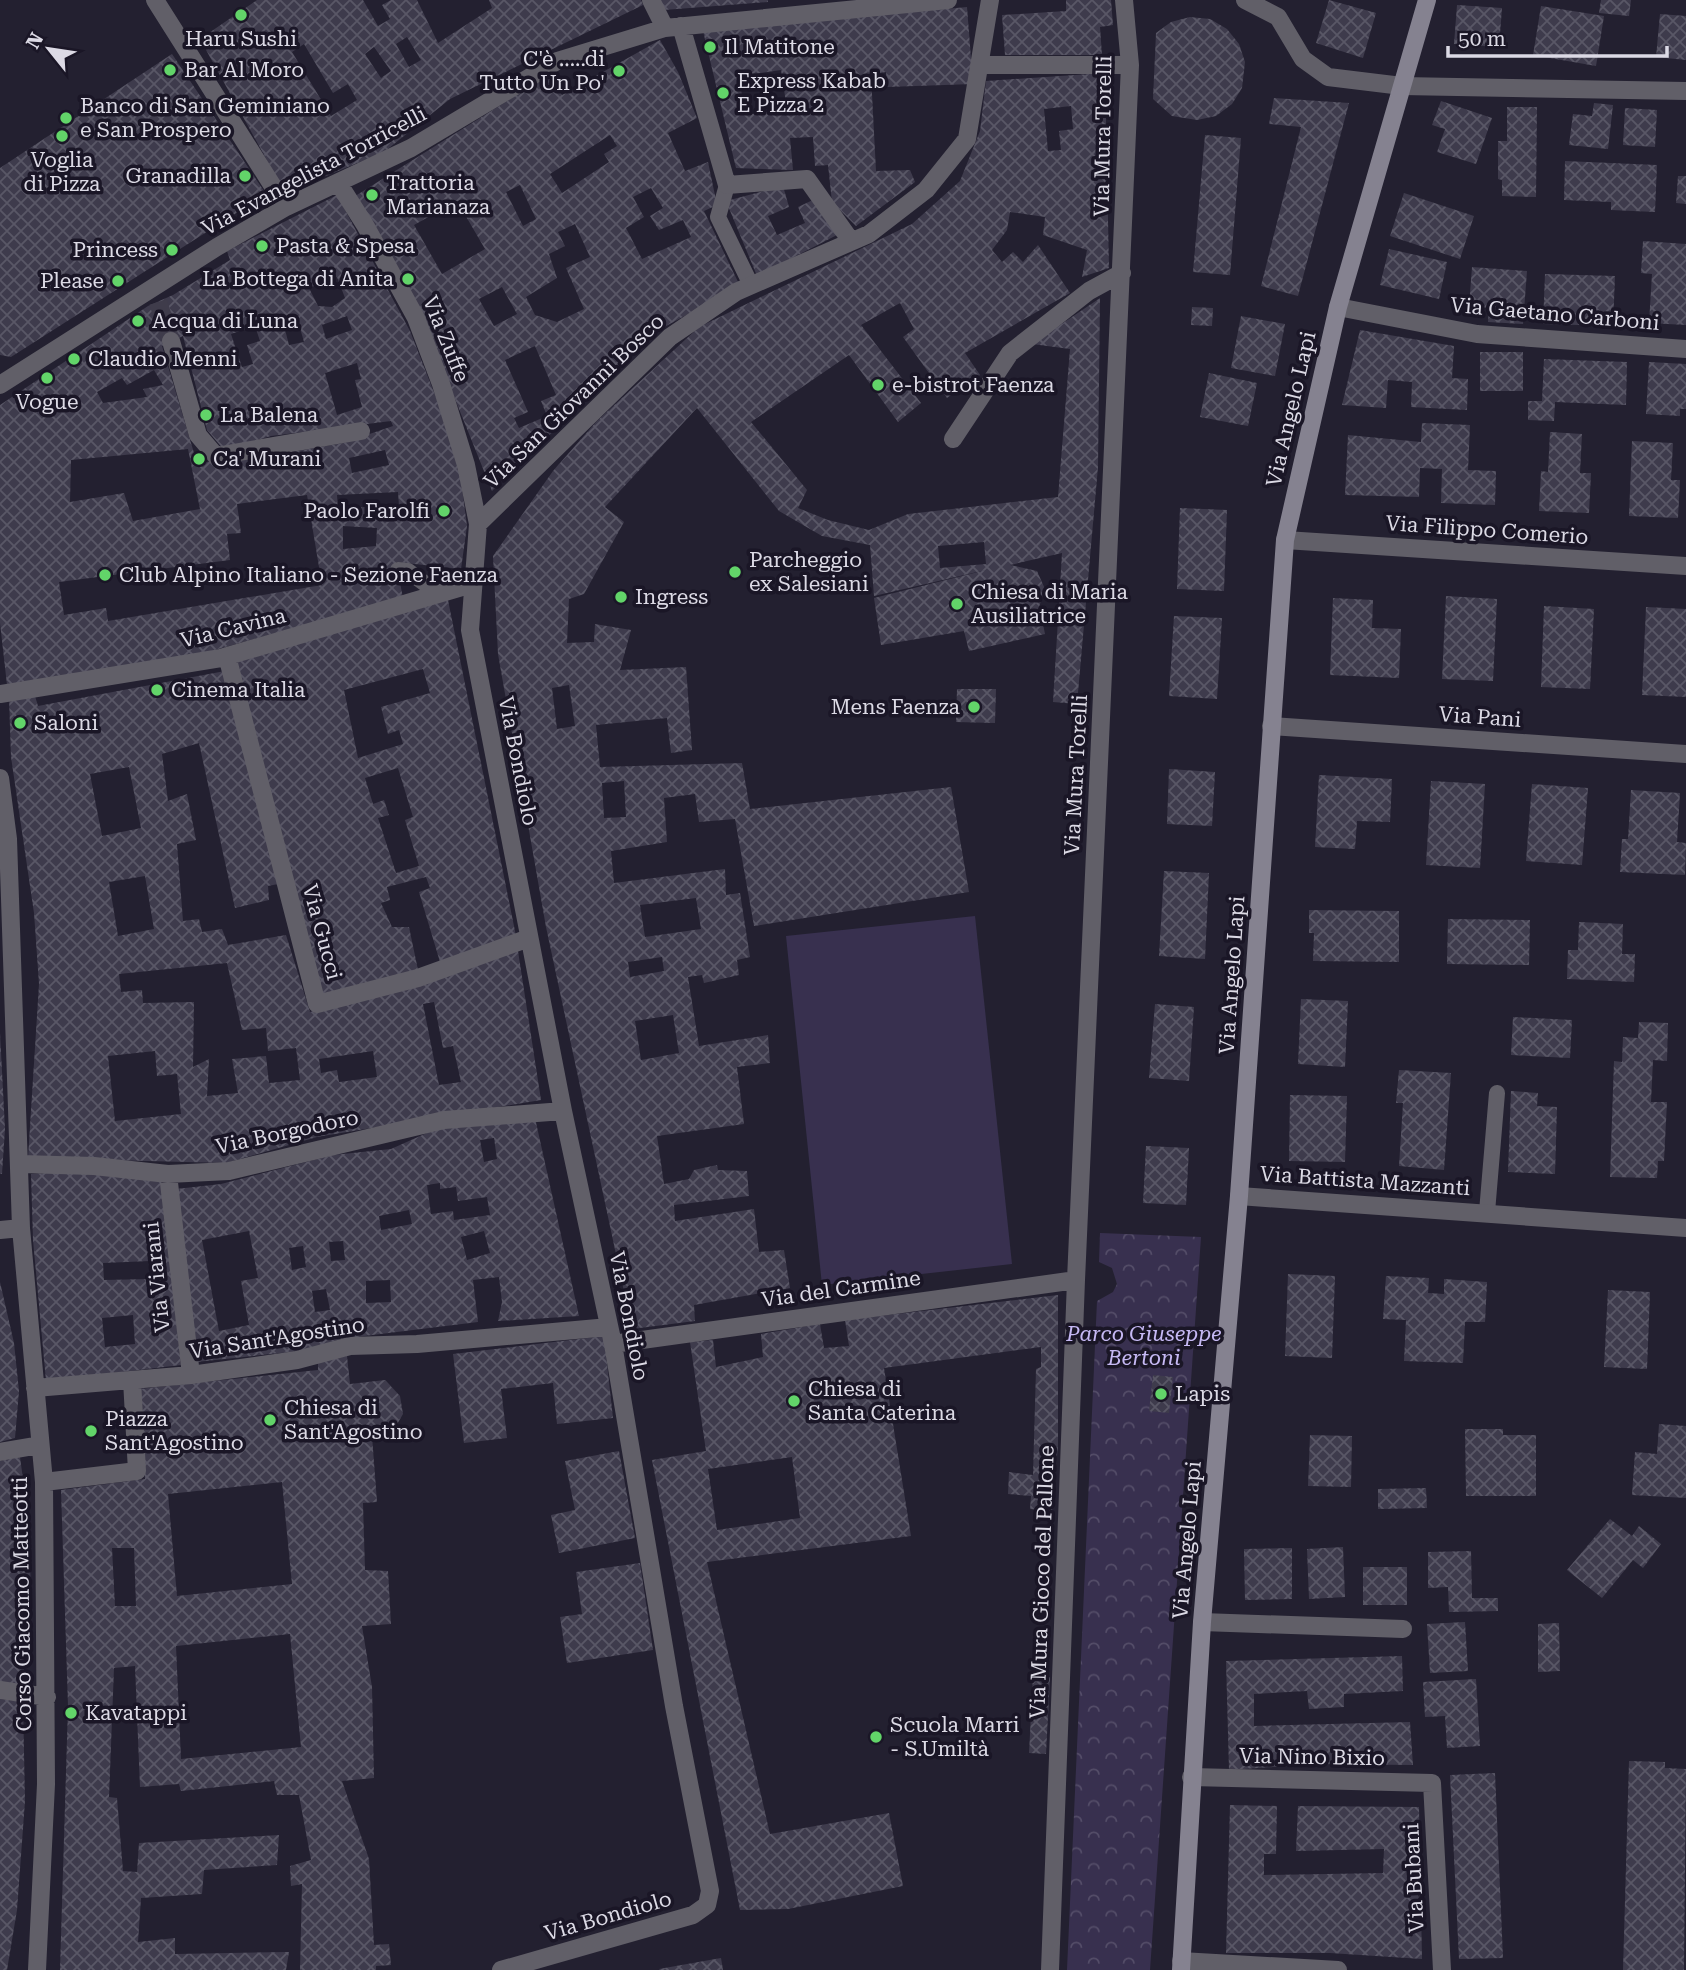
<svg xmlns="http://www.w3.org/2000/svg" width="1686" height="1970" font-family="'Roboto Serif',serif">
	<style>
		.forest { fill: url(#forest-crowns) }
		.pitch { fill: #38304f }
		.building { fill: url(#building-cross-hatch); fill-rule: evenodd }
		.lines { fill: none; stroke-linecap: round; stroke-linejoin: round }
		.street-tunnel { stroke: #3f3c4b; stroke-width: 18; stroke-dasharray: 18 9; stroke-linecap: butt }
		.lane { stroke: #615f68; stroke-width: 16 }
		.street { stroke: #615f68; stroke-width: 18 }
		.secondary { stroke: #858290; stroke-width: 18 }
		.poi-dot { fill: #62d469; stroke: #1a1626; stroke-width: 2.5 }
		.labels { text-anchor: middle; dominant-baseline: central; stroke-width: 7; stroke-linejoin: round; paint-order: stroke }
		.poi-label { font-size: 21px; fill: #dcdae5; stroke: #1a1626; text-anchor: start }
		.street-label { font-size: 21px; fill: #dcdae5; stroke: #1a1626 }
		.park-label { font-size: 21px; font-style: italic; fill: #c6b9f4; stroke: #1a1626 }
	</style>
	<defs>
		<pattern id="forest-crowns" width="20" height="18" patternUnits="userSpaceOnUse" patternTransform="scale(1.75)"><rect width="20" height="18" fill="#38304f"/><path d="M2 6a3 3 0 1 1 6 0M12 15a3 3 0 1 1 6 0" fill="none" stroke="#544d68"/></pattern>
		<pattern id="building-cross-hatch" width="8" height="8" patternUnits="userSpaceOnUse" patternTransform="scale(1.75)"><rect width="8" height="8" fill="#3e3b4c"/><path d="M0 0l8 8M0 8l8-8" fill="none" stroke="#595766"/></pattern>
	</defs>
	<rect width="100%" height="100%" fill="#232030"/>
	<path class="forest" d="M1100,1233L1201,1237L1150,1970H1067L1097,1301L1113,1292L1117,1284L1112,1268L1099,1262Z"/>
	<path class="pitch" d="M975,916L1012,1264L822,1285L786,936Z"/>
	<path class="building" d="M257,0H363L378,26L390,19L382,5L391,0H417L438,43L492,8L489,0H641L643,5L450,99L384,152L285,193L200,39ZM407,37L421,60L409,67L396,44ZM304,44L333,93L348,84L357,100L331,116L292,52ZM374,47L391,71L381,78L365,54Z
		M659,0H768V2L664,10Z
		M1066,0H1111L1113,25L1100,27L1102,55H1005L1002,15L1066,11Z
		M1329,0L1376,13L1363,58L1316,43Z
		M1601,0H1631L1629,16L1599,13Z
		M1457,5L1502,8L1499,47L1454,44Z
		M1541,6L1604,16L1596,66L1533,55Z
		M967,7L973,84L887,87L886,72L871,75L876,171L910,170L915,182L856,226L832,202L828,165L815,166L813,137L790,138L793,170L736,168L703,31ZM781,70L787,109L745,115L739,76Z
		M1660,14L1686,16V60L1656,57Z
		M1190,17L1210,19L1227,29L1239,44L1245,62L1242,88L1232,104L1216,116L1197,120L1172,116L1153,99L1156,33L1171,22Z
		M660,40L678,72L697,118L668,133L685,171L708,162L717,205L704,211L740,286L655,332L492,491L432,342L352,198L549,75L562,95ZM610,135L617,146L604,154L609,162L562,193L550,174ZM520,185L536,219L523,226L506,192ZM651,188L663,208L650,216L659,230L683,220L691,237L642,259L626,228L644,217L633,197ZM457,201L485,249L442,274L414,225ZM575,224L590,257L566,268L584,309L557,322L535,315L526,297L557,278L549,254L565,246L558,232ZM502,287L517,314L494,326L479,299ZM535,346L556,395L541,401L547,416L519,428L514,418L528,412L505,360Z
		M172,54L266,194L11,357L0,355V168Z
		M1105,73L1109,268L1082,277L1087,250L1043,235L1045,217L1010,212L1007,230L992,250L1002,262L1013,252L1023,262L1038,245L1070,293L965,353L980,375L947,398L903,337L914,329L900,303L861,325L921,403L898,422L849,355L751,422L807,490L798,508L828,520L869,530L908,514L1058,497L1070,349L1032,344L1100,298L1098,467L1077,704L1053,702L1062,553L1010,565L1037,571L1045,589L1038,610L1019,624L1042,619L1045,634L969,651L964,631L881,645L874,598L990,569L874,596L870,545L822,536L779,511L697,408L605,507L624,522L584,594L569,599L567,643L594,642L595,624L631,630L620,670L686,667L692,750L671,753L667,718L596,725L600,767L742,763L750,809L951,787L969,892L754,926L735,819L699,822L695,794L664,798L667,842L611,851L614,883L725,869L726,895L740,893L750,957L737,960L739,975L704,983L702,975L688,977L699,1046L768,1035L770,1063L737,1067L744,1124L657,1136L664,1184L689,1179L694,1170L717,1165L718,1170L747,1171L749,1196L674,1205L675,1221L754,1209L759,1252L784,1250L790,1288L694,1305L695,1321L632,1329L546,927L498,654L493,556L553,471L597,421L699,327L912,224L960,181L980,131L986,81ZM1071,106L1073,129L1059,131L1061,150L1048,151L1044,109ZM984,542L986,564L940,568L938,546ZM569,685L575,726L557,729L552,688ZM624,781L626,817L604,818L602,783ZM696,898L701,929L645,937L640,905ZM662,957L664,971L630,977L628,962ZM673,1015L679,1053L641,1060L635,1021Z
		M1274,98L1349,103L1298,296L1261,286L1301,127L1269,124Z
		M1441,101L1492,118L1476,164L1437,152L1445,129L1432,125Z
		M1594,103L1613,105L1608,149L1569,145L1573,114L1592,116Z
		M1507,107H1537L1536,197L1502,196V180L1498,179V141H1507Z
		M1625,108L1657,110L1655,147L1623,145Z
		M1205,135L1241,138L1230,275L1193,272Z
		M1565,161L1657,165L1655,212L1611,210V202L1564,200Z
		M1678,176H1686V204L1676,203Z
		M783,186L789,207L768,216L777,235L805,223L798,207L815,199L837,235L757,276L726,201Z
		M1404,193L1474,216L1460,259L1390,236Z
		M337,195L410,331L437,400L460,473L467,526L461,569L396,562L403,598L193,656L7,685L0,623V405L148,306L173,295L230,260L227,251ZM337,277L345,298L332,307L318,306L309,288ZM296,314L304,342L289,345L282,318ZM347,316L352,330L326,339L322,325ZM255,326L260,341L247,345L253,364L242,367L231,334ZM183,336L207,430L224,450L271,436L391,421L393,426L343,443L281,454L197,463L162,346ZM357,363L361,379L355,380L362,407L337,415L325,373ZM154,370L163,385L143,389L147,397L103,403L97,392L122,378L127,385ZM188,449L200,509L133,521L124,493L70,502L71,460ZM385,450L389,465L352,473L349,458ZM398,492L399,506L338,508L337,495ZM307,495L322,585L108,621L106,608L64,615L59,582L230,560L227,534L241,533L237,504ZM343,526L377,528L376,546L343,549Z
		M1643,241L1686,244V325L1649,323L1652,274L1641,273Z
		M1389,249L1447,262L1439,299L1380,285Z
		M1472,267L1527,271L1523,324L1488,322L1489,308L1469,306Z
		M1545,274L1615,276L1613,326L1543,324Z
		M1192,307L1213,308L1212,326L1191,325Z
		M1241,316L1285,324L1275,376L1231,368Z
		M1360,330L1454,346L1452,378L1468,379L1467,410L1411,407L1412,382L1388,380L1386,408L1342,405Z
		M1480,352H1523V391H1480Z
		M1544,359L1627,362L1626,405L1555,402L1554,421L1528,420V401H1542Z
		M1649,362L1686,364V409H1680V416L1646,414Z
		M1209,373L1257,383L1248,426L1200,417Z
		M1422,423L1470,425L1468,470L1496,471L1495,505L1441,503L1442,469L1420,468L1419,497L1345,495L1348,435L1421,442Z
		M1550,432L1582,434L1580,473H1591L1589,513L1539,511L1541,471L1548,472Z
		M1632,441L1673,443L1671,480H1680L1678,518L1629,516Z
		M1180,508L1227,510L1224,591L1177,589Z
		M1446,596L1497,599L1493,681L1442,679Z
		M1333,598L1373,600L1372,628L1401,629L1399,678L1330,675Z
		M448,600L516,936L440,962L419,892L430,888L426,877L387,887L390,900L381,903L392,927H409L418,970L323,1000L236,658ZM423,669L430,693L381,707L388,734L399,730L403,744L358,758L344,690ZM398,768L413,817L405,820L419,866L396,873L378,818L389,815L384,800L373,804L365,778Z
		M1544,606L1594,609L1590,689L1541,687Z
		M1646,607L1686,609V697L1642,695Z
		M1174,616L1222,618L1217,699L1169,696Z
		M225,671L278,884L268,886L269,900L235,908L199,743L162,754L168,801L187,794L196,840L177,844L183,921L199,919L202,932L222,929L228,945L286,935L310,1012L420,984L518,951L541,1100L317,1137L226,1163L28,1158L39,984L34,913L11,757L9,698L35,696L38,706ZM129,767L141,828L102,836L90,774ZM145,876L154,929L118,936L109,882ZM227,963L242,1030L266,1028L268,1051L296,1048L300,1080L269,1083L266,1056L232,1059L238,1093L207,1096L209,1059L193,1067L194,1002L143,1003L142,990L121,992L119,974ZM434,1002L443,1048L453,1046L461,1082L439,1085L423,1004ZM155,1051L157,1076L177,1074L181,1114L115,1121L108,1056ZM373,1051L377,1077L339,1082L337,1070L321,1073L319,1059Z
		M957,689H996L995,723L956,722Z
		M1169,769L1215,772L1212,826L1167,824Z
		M1319,775L1392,779L1390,822L1357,821L1355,849L1315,847Z
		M1431,781L1485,784L1480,868L1426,865Z
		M1532,784L1588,788L1582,865L1526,861Z
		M1631,790L1680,793L1677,842L1686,843L1685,875L1620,872L1622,839H1628Z
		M1164,871L1209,873L1205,959L1159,956Z
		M1309,910L1399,911V962L1313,961L1314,933H1309Z
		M1448,919L1530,920L1529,965L1447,964Z
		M1579,922L1623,924L1622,954H1635L1634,982L1567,979L1568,950H1578Z
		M1301,999L1348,1001L1345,1067L1298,1064Z
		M1155,1004L1194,1007L1189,1081L1149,1078Z
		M1513,1017L1572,1020L1570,1058L1511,1055Z
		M1639,1022L1668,1023L1667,1061L1653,1060L1651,1102H1667L1664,1161H1658L1657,1178L1610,1177L1614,1061L1622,1062L1623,1037L1638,1038Z
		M0,1033L5,1129L2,1174H0Z
		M1399,1070L1451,1073L1444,1170L1399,1166L1403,1103H1396Z
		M1511,1091L1538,1093L1537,1106L1557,1107L1555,1174L1508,1172Z
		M1290,1095L1347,1096L1345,1162L1289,1161Z
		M535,1118L579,1316L498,1321L502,1302L499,1277L473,1280L478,1322L340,1339L309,1350L196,1362L176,1189L221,1184L333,1155L391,1149L447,1124ZM494,1138L497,1159L484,1162L480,1140ZM440,1183V1189L456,1187L458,1201L487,1197L490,1215L454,1220L453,1211L431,1214L427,1185ZM409,1210L412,1224L381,1230L379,1216ZM249,1231L258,1278L241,1281L249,1325L219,1331L202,1240ZM484,1231L490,1253L467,1260L461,1237ZM343,1241L345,1260L331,1261L329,1242ZM303,1246L306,1267L292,1270L289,1248ZM390,1280L391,1302L366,1303V1281ZM326,1289L330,1310L315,1312L312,1291Z
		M1146,1146L1189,1148L1186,1205L1143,1203Z
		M93,1170L161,1179L181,1365L46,1381L33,1240L31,1174ZM150,1261L151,1279L104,1280L103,1263ZM133,1315L135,1344L105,1347L102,1318Z
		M1288,1274L1335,1276L1332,1358L1285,1356Z
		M1386,1276L1429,1278L1428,1293L1444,1294V1279L1487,1282L1485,1322H1465L1463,1363L1404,1361L1406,1320L1383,1319Z
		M0,1282L14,1343L19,1391L15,1438L0,1442Z
		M1608,1290L1650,1292L1647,1369L1604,1367Z
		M1058,1295V1446L1052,1511L1030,1509L1031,1496L1008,1494L1009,1472L1033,1475L1036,1369L1041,1367V1347L884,1368L911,1536L707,1562L770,1834L889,1813L903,1886L788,1909L740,1910L652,1460L706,1451L690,1342L713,1340L716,1367L763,1357L761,1334L820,1324L824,1348L849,1346L845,1320ZM792,1457L800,1518L717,1530L708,1469Z
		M604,1336L613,1418L557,1424L553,1383L501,1389L507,1438L464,1443L453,1354Z
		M347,1356L350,1384L385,1380L400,1396L403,1414L396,1426L372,1436L377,1502L363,1503L365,1570L388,1571L391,1624L362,1626L372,1687L374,1778L342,1781L369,1859L374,1945L389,1944L391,1965L376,1966V1970H300L302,1884L291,1886L290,1866L311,1860L299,1795H277L274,1781L181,1791L179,1784L140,1787L135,1666L114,1668L109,1797L117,1798L123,1871L137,1872L139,1843L279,1835L277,1865L204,1870L202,1894L141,1898L138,1942L175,1938V1954L289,1952L286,1970H60L68,1706L61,1490L145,1479L139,1389L318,1370V1359ZM282,1482L292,1584L177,1596L168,1494ZM112,1548H134L136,1606H115ZM290,1634L301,1747L181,1759L176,1646Z
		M1153,1375L1173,1377L1169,1413L1149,1411Z
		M1659,1424L1686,1426V1498L1632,1495L1635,1452L1657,1454Z
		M1465,1429H1503V1435H1536V1496H1466Z
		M1310,1435L1352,1436L1351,1487L1308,1486Z
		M619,1451L635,1538L559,1553L551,1515L575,1510L565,1461Z
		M20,1457L28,1516L31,1590L22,1688L0,1681V1461Z
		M1426,1488L1427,1508L1378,1509V1489Z
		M1610,1519L1632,1536L1639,1526L1661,1544L1643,1568L1633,1560L1602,1598L1567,1570Z
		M1343,1547L1345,1597L1309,1599L1307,1549Z
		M1292,1548V1599L1245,1600L1244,1549Z
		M1471,1551L1472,1598H1498V1611L1449,1612L1448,1587L1428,1588V1552Z
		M640,1563L653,1650L567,1663L560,1617L582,1614L576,1572Z
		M1363,1567H1407V1605H1363Z
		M1465,1622L1468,1671L1430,1673L1427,1624Z
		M1559,1623L1560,1671L1538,1672V1624Z
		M1402,1656L1403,1691L1344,1694V1707L1309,1709L1307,1691L1254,1694V1726L1410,1722L1413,1765L1315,1764L1229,1770L1226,1661Z
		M1033,1676L1050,1677L1046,1754L1029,1753Z
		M1476,1679L1480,1746L1447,1748L1445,1716L1425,1717L1423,1682Z
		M0,1699L23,1702L25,1801L17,1910L7,1970H0Z
		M1629,1761L1665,1762V1768L1686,1769L1684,1970H1623Z
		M1495,1773L1503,1958L1459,1959L1450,1775Z
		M1230,1805L1277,1806L1276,1854H1264V1875L1383,1873L1384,1849L1296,1851L1298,1806L1419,1807L1422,1959L1330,1953H1226Z
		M721,1958L723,1970H660L659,1969Z"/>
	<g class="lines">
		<path class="street-tunnel" d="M158,302L171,341"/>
		<path class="lane" d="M727,185L718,217L751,285
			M398,570L408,571L439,594
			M1487,1212L1497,1093"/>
		<path class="street" d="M155,0L286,207
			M651,0L665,28
			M1245,0L1278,17L1303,59L1328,77L1402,86L1686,91
			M681,26L727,185L807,179L851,241
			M980,65H1130
			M339,184L365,225L416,318L441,384L466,465L478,524L470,630L563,1111L613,1344L674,1706L710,1891L707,1905L693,1915L501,1970
			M1338,307L1477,334L1686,349
			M171,341L198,435L216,456L361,431
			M0,385L217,247L286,207L411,148L557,61L665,28L948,0
			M953,439L1010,353L1089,291L1122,273
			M478,524L670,337L736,292L869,234L926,190L967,139L990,0
			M1285,540L1686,566
			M227,656L317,1004L418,978L529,938
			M0,694L221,658L472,584
			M1271,726L1686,754
			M0,778L8,839L21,1228L44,1482L46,1784L37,1970
			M20,1164L94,1166L168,1174L229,1171L444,1120L563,1111
			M168,1174L191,1375
			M1239,1196L1686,1228
			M0,1230L21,1228
			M613,1344L1076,1280
			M35,1388L191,1375L297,1360L350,1346L417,1344L609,1327
			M0,1452L40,1445
			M44,1482L137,1471L132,1380
			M1202,1622L1403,1629
			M0,1690L47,1697
			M1191,1777L1432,1783L1442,1970
			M1181,1961L1338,1970
			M1050,1970L1076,1280L1130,65L1124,0"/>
		<path class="secondary" d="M1181,1970L1202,1622L1239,1196L1285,540L1338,307L1427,0"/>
	</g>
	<g class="poi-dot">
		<circle cx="241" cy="15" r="7"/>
		<circle cx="710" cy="47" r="7"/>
		<circle cx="170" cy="70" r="7"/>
		<circle cx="619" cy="71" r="7"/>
		<circle cx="723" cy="93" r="7"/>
		<circle cx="66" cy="118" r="7"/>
		<circle cx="62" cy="136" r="7"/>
		<circle cx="245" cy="176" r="7"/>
		<circle cx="372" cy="195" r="7"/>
		<circle cx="262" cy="246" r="7"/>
		<circle cx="172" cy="250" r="7"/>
		<circle cx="408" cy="279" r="7"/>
		<circle cx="118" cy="281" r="7"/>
		<circle cx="138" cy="321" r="7"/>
		<circle cx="74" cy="359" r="7"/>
		<circle cx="47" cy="378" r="7"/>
		<circle cx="878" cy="385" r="7"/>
		<circle cx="206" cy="415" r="7"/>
		<circle cx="199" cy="459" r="7"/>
		<circle cx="444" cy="511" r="7"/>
		<circle cx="735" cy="572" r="7"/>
		<circle cx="105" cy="575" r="7"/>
		<circle cx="621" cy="597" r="7"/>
		<circle cx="957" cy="604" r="7"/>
		<circle cx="157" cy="690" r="7"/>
		<circle cx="974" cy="707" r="7"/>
		<circle cx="20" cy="723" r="7"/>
		<circle cx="1161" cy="1394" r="7"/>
		<circle cx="794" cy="1401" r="7"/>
		<circle cx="270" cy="1420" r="7"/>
		<circle cx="91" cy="1431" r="7"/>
		<circle cx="71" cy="1713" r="7"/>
		<circle cx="876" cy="1737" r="7"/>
	</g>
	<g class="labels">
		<g class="poi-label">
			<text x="241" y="39" text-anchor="middle">Haru Sushi</text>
			<text x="724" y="47">Il Matitone</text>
			<text x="605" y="59" text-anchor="end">C'è .....di<tspan x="605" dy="24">Tutto Un Po'</tspan></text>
			<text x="184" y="70">Bar Al Moro</text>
			<text x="737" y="81">Express Kabab<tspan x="737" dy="24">E Pizza 2</tspan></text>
			<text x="80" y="106">Banco di San Geminiano<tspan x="80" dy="24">e San Prospero</tspan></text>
			<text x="62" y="160" text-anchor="middle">Voglia<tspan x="62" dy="24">di Pizza</tspan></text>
			<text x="231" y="176" text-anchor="end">Granadilla</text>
			<text x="386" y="183">Trattoria<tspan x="386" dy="24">Marianaza</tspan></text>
			<text x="276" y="246">Pasta &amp; Spesa</text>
			<text x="158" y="250" text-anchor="end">Princess</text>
			<text x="394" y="279" text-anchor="end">La Bottega di Anita</text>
			<text x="104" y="281" text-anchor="end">Please</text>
			<text x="152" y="321">Acqua di Luna</text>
			<text x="88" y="359">Claudio Menni</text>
			<text x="892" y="385">e-bistrot Faenza</text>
			<text x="47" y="402" text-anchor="middle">Vogue</text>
			<text x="220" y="415">La Balena</text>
			<text x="213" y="459">Ca' Murani</text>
			<text x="430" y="511" text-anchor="end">Paolo Farolfi</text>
			<text x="749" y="560">Parcheggio<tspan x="749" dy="24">ex Salesiani</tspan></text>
			<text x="119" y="575">Club Alpino Italiano - Sezione Faenza</text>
			<text x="971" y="592">Chiesa di Maria<tspan x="971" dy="24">Ausiliatrice</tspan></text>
			<text x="635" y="597">Ingress</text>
			<text x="171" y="690">Cinema Italia</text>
			<text x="960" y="707" text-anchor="end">Mens Faenza</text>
			<text x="34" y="723">Saloni</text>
			<text x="808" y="1389">Chiesa di<tspan x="808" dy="24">Santa Caterina</tspan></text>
			<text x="1175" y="1394">Lapis</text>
			<text x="284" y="1408">Chiesa di<tspan x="284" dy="24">Sant'Agostino</tspan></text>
			<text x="105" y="1419">Piazza<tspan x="105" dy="24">Sant'Agostino</tspan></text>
			<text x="85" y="1713">Kavatappi</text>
			<text x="890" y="1725">Scuola Marri<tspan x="890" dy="24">- S.Umiltà</tspan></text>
		</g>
		<g class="street-label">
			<text transform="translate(1103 136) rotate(-89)">Via Mura Torelli</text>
			<text transform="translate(314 171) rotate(-28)">Via Evangelista Torricelli</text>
			<text transform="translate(1555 314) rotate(5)">Via Gaetano Carboni</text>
			<text transform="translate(446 339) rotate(68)">Via Zuffe</text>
			<text transform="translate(574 401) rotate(-44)">Via San Giovanni Bosco</text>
			<text transform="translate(1291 409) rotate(-77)">Via Angelo Lapi</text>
			<text transform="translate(1487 530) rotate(4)">Via Filippo Comerio</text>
			<text transform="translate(233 628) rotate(-14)">Via Cavina</text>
			<text transform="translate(1480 717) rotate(4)">Via Pani</text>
			<text transform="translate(518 761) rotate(79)">Via Bondiolo</text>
			<text transform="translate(1076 775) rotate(-87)">Via Mura Torelli</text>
			<text transform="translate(322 932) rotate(75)">Via Gucci</text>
			<text transform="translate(1232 975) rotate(-86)">Via Angelo Lapi</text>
			<text transform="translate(287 1132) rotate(-12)">Via Borgodoro</text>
			<text transform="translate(1365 1181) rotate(4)">Via Battista Mazzanti</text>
			<text transform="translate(157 1277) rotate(-96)">Via Viarani</text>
			<text transform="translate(841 1289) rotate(-8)">Via del Carmine</text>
			<text transform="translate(629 1316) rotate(79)">Via Bondiolo</text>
			<text transform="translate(277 1338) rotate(-9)">Via Sant'Agostino</text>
			<text transform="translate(1187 1540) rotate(-85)">Via Angelo Lapi</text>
			<text transform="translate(1042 1582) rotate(-88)">Via Mura Gioco del Pallone</text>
			<text transform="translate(22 1604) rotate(-91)">Corso Giacomo Matteotti</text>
			<text transform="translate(1312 1757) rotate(1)">Via Nino Bixio</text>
			<text transform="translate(1414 1878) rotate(-93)">Via Bubani</text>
			<text transform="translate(608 1916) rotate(-16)">Via Bondiolo</text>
		</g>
		<g class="park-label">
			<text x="1144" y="1334">Parco Giuseppe<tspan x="1144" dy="24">Bertoni</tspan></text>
		</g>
	</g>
	<g transform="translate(49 49) rotate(300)" stroke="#1a1626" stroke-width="5" paint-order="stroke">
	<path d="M0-5L12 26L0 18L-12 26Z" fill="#dcdae5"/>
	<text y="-10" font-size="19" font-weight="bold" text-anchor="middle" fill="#dcdae5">N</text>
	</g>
	<path d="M1448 46v10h219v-10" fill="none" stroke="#dcdae5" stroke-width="3.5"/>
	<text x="1458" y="46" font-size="21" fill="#dcdae5" stroke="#1a1626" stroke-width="5" paint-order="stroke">50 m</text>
</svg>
